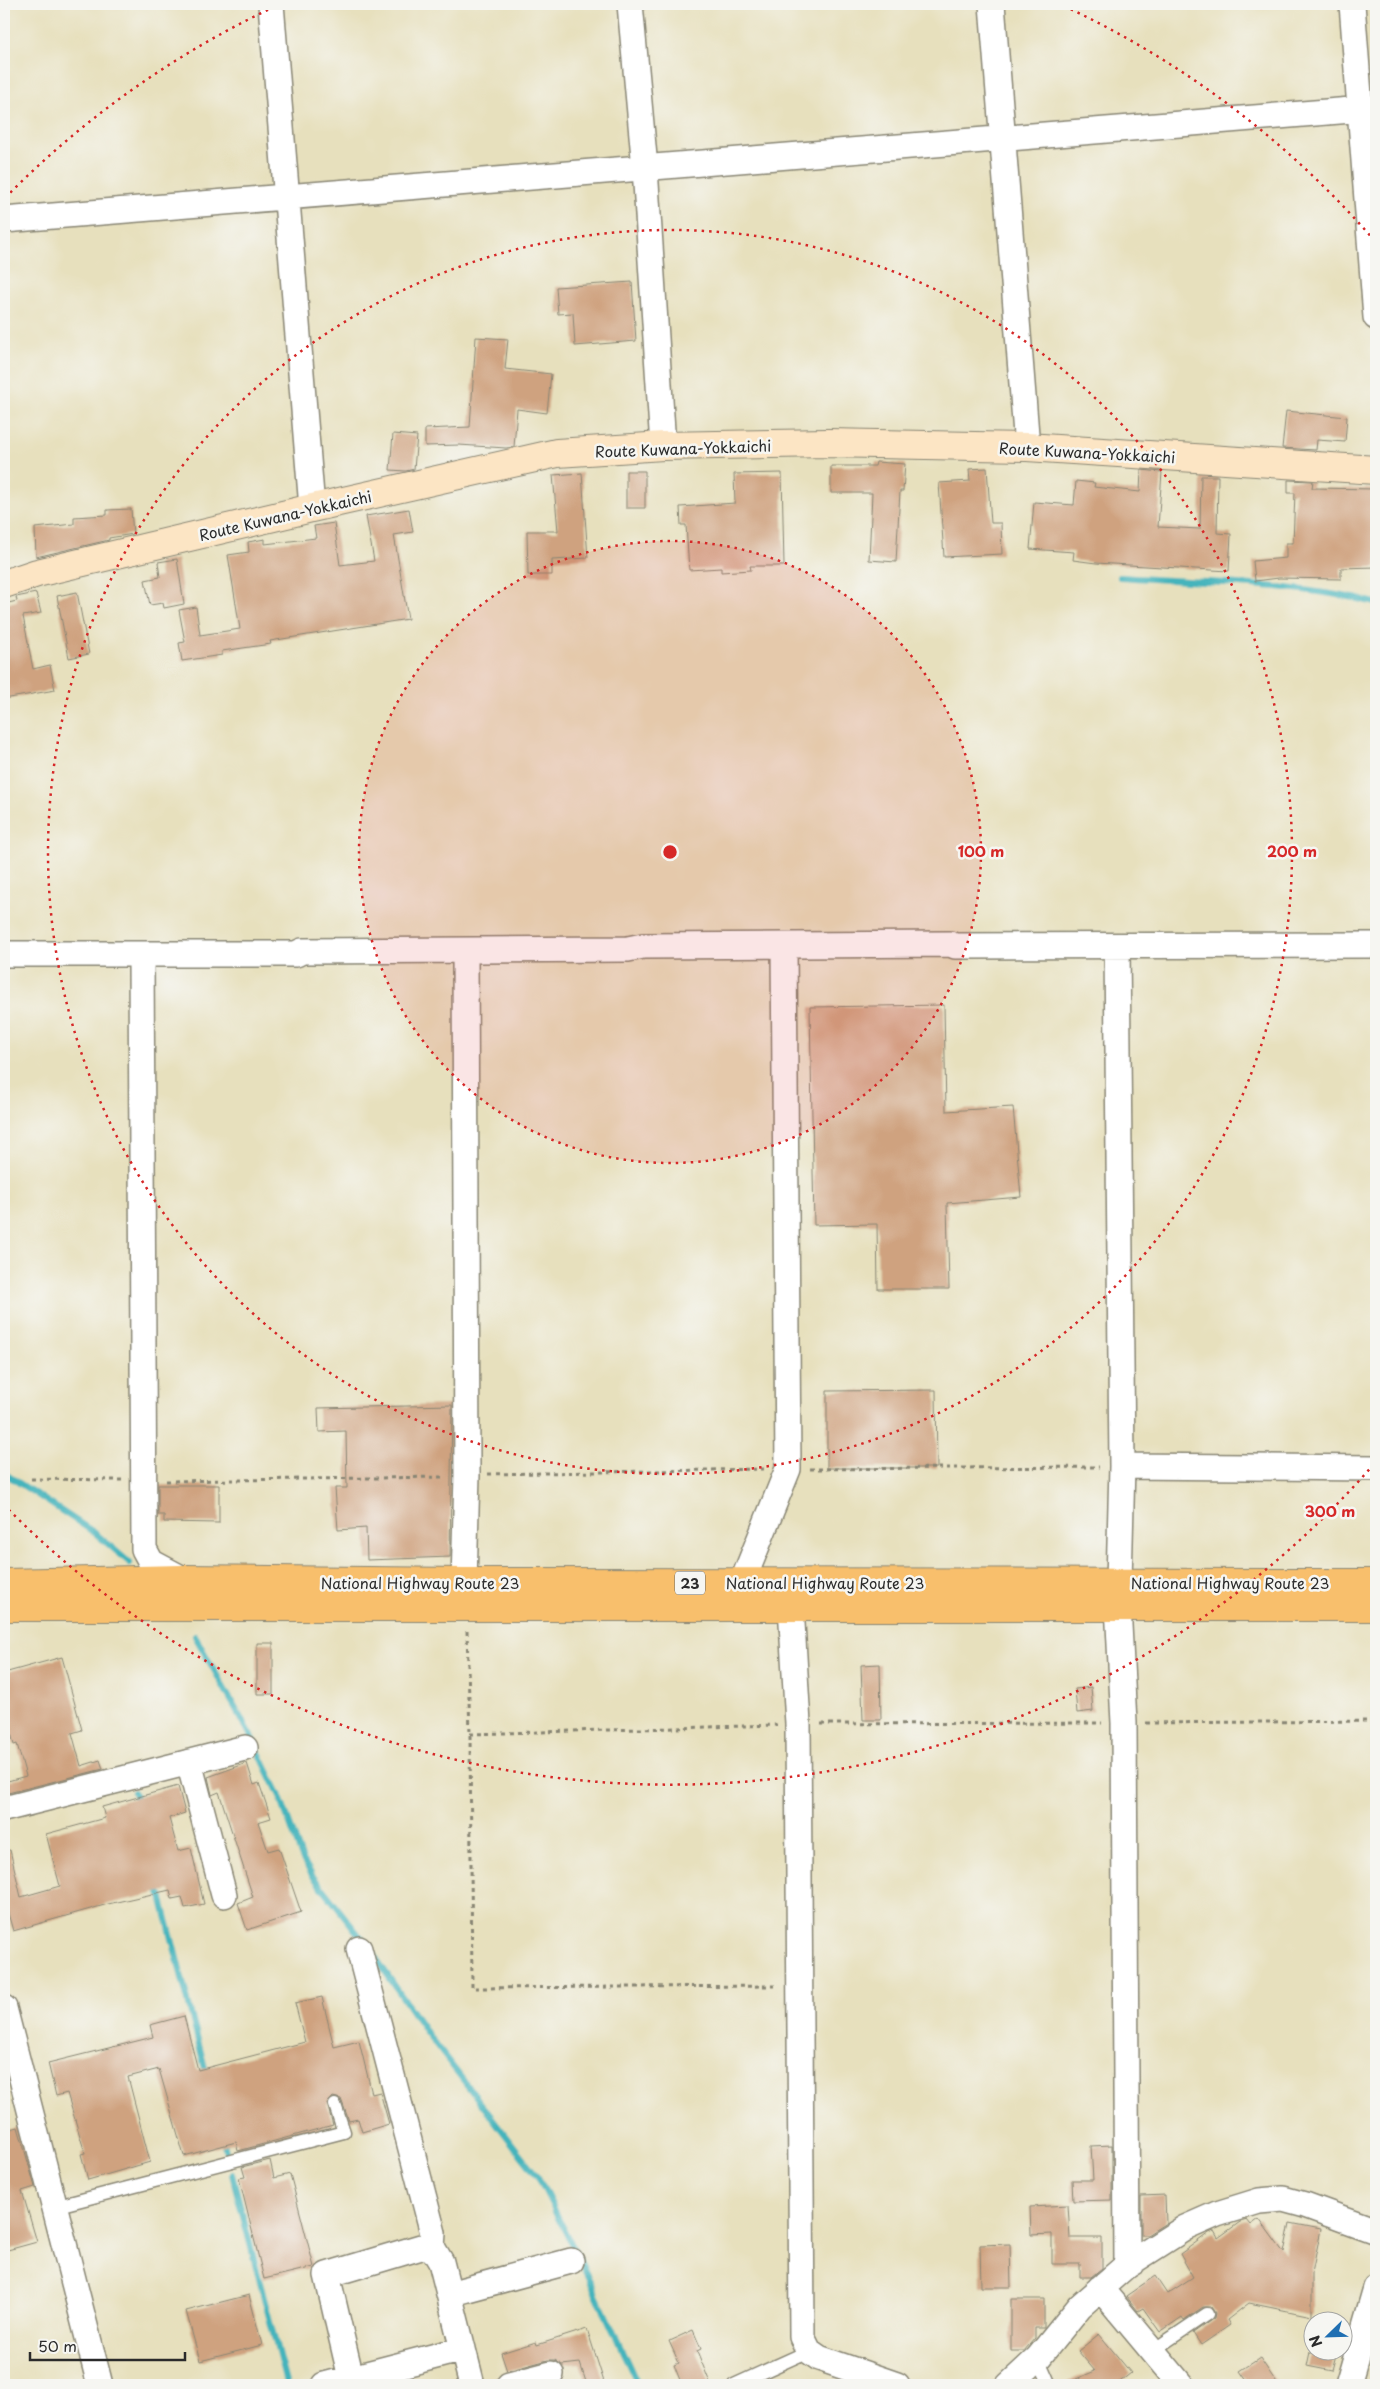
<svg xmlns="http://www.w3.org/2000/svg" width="1380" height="2389" font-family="'Playpen Sans',sans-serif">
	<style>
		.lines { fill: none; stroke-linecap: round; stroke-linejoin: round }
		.stream { stroke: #45b4bc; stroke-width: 6 }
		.building { fill: #cfa27f }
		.service-casing { stroke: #898674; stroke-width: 15 }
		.minor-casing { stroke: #898674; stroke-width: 28 }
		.secondary-casing { stroke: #898674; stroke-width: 30 }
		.trunk-casing { stroke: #898674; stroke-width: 30 }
		.path { stroke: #898674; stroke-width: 3; stroke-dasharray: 4 4; stroke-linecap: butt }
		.service { stroke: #fff; stroke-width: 12 }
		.minor { stroke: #fff; stroke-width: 25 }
		.secondary { stroke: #fce5c4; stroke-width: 28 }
		.trunk { stroke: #f8bf6c; stroke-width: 28 }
		.ring { fill: none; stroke: #d62828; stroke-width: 2.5; stroke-dasharray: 2.5 5 }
		.labels { text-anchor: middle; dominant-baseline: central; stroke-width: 5; stroke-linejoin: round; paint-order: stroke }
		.shield { fill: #f6f6f2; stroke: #686867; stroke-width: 1 }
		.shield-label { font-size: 14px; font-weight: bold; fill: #2b2b2b }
		.street-label { font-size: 15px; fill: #2b2b2b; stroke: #f6f6f2 }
		.centre { fill: #d62828; stroke: #f6f6f2; stroke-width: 2.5 }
		.ring-label { font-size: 15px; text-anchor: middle; font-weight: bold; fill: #d62828; stroke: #f6f6f2; stroke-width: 5; stroke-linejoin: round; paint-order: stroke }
	</style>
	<rect width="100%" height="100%" fill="#f6f6f2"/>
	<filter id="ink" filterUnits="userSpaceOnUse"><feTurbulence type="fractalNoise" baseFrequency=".02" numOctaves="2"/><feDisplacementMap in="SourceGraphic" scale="10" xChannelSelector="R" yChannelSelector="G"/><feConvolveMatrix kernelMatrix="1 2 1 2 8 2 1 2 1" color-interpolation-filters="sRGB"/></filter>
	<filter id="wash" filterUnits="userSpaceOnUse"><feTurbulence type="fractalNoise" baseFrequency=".0096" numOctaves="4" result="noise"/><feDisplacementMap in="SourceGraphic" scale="20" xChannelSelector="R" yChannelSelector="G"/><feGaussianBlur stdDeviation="1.12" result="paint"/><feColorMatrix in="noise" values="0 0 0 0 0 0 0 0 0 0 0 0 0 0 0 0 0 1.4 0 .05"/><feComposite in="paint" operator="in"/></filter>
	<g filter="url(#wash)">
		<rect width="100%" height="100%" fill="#e7e0bd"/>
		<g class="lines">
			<path class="stream" d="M 1120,577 C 1205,583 1293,583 1376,603
				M 4,1473 L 95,1533 L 130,1563
				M 195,1636 L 252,1738 L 279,1794 L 302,1858 L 312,1875 L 370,1949 L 426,2032 L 538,2177 L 591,2283 L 638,2385
				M 134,1792 L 138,1804
				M 158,1884 L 207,2076
				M 223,2139 L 226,2152
				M 232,2174 L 286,2383"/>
		</g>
		<g id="blocks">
			<path class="building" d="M 632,282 L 636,341 L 575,346 L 573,313 L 558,314 L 556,287 Z
				M 476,337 L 508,339 L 505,369 L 551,374 L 547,413 L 517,409 L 514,447 L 506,448 L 459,445 L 425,446 L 425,429 L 470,427 Z
				M 1286,411 L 1347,417 L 1345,442 L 1317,440 L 1316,450 L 1282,448 Z
				M 393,434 L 417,436 L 414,469 L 406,471 L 390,470 Z
				M 876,462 L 905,464 L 903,491 L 900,491 L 896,562 L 869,560 L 872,493 L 831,493 L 831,466 L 875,466 Z
				M 987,468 L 991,523 L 1001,523 L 1002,554 L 944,557 L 939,483 L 970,481 L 969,469 Z
				M 1141,470 L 1162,472 L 1158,527 L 1200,529 L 1201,476 L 1218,476 L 1217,533 L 1231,534 L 1229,571 L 1096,563 L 1073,560 L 1074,552 L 1030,549 L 1034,502 L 1074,505 L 1076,481 L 1095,483 L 1094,487 L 1140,492 Z
				M 626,471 L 645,471 L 645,508 L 626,508 Z
				M 582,473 L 588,558 L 552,560 L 552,575 L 528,575 L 527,531 L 558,531 L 553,475 Z
				M 782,473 L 784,566 L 750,566 L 751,570 L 721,572 L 721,568 L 689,570 L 686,525 L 681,525 L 680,507 L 735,503 L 734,474 Z
				M 1288,480 L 1313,481 L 1312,488 L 1376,489 L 1376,567 L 1341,568 L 1341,579 L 1279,578 L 1255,581 L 1253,561 L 1286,558 L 1286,543 L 1293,543 L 1295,493 L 1288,493 Z
				M 131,509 L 133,534 L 109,538 L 109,540 L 36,557 L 35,528 L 74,524 L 74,517 L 107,515 L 107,510 Z
				M 409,509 L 413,532 L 394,535 L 408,619 L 270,641 L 271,644 L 222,651 L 222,655 L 182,661 L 179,643 L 185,642 L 179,610 L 196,607 L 200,635 L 240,629 L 228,555 L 249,552 L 248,542 L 265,539 L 265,544 L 316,538 L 314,526 L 334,523 L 340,565 L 374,561 L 366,516 Z
				M 177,559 L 184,604 L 164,608 L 163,603 L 150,605 L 145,580 L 160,577 L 158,562 Z
				M 77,592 L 89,654 L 69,658 L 57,596 Z
				M 36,593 L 41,613 L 23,616 L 33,669 L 50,665 L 55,690 L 4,699 L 4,604 L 17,601 L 16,597 Z
				M 944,1005 L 946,1111 L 1013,1107 L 1021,1197 L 947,1203 L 949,1289 L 878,1289 L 877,1224 L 814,1225 L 810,1007 Z
				M 936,1390 L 937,1468 L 827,1468 L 827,1391 Z
				M 452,1405 L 450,1557 L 367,1560 L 366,1528 L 338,1530 L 335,1488 L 347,1488 L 346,1431 L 319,1432 L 318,1408 Z
				M 158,1485 L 219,1485 L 219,1523 L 164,1522 L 164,1515 L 158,1515 Z
				M 257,1643 L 273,1643 L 273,1694 L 257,1694 Z
				M 62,1657 L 82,1730 L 72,1733 L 81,1766 L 100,1760 L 103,1769 L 4,1794 L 4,1782 L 26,1776 L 17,1744 L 14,1745 L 4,1706 L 4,1673 Z
				M 880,1664 L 881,1720 L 863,1720 L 861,1665 Z
				M 1091,1687 L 1093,1711 L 1077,1713 L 1075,1689 Z
				M 247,1763 L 254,1785 L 259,1783 L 271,1818 L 258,1822 L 268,1851 L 279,1848 L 301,1912 L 247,1930 L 238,1903 L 253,1897 L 219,1792 L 212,1795 L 208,1777 Z
				M 178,1786 L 185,1813 L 169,1818 L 178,1851 L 191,1848 L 204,1904 L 185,1908 L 182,1897 L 172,1899 L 170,1890 L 108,1904 L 13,1931 L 4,1899 L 4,1851 L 10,1850 L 21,1897 L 60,1886 L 46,1834 L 105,1818 L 102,1807 Z
				M 322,1997 L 334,2047 L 359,2041 L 372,2094 L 380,2092 L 389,2124 L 362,2132 L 358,2119 L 349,2121 L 341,2099 L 333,2097 L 327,2104 L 333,2125 L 238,2151 L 236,2142 L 184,2156 L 159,2069 L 128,2077 L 150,2162 L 88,2180 L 81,2154 L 85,2153 L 67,2093 L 56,2096 L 48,2063 L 153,2037 L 150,2025 L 184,2016 L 198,2070 L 305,2042 L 295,2003 Z
				M 18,2127 L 35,2187 L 22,2191 L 37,2242 L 4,2251 L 4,2131 Z
				M 1112,2145 L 1112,2200 L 1073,2201 L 1072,2180 L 1093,2180 L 1091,2146 Z
				M 270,2160 L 274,2178 L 290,2174 L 314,2267 L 264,2279 L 239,2178 L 245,2177 L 242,2167 Z
				M 1165,2195 L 1166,2223 L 1147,2235 L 1141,2235 L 1141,2196 Z
				M 1068,2205 L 1070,2238 L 1102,2238 L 1102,2268 L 1091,2277 L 1080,2277 L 1080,2264 L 1052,2264 L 1052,2234 L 1031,2235 L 1030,2207 Z
				M 1259,2219 L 1284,2253 L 1290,2223 L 1321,2229 L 1312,2273 L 1312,2316 L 1249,2303 L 1227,2320 L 1230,2325 L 1201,2345 L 1193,2333 L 1214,2318 L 1215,2313 L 1211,2307 L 1203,2307 L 1184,2320 L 1182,2317 L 1160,2332 L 1143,2308 L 1138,2311 L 1126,2296 L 1155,2276 L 1167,2294 L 1193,2277 L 1180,2254 L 1209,2233 L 1214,2231 L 1218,2238 L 1240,2222 L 1247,2220 L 1251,2225 Z
				M 1010,2244 L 1011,2287 L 981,2287 L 980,2245 Z
				M 249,2295 L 262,2345 L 200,2361 L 186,2311 Z
				M 1011,2299 L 1044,2299 L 1044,2328 L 1035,2328 L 1035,2338 L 1024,2351 L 1011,2351 Z
				M 587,2329 L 605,2385 L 587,2385 L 580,2363 L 562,2365 L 555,2360 L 548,2360 L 507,2371 L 501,2353 L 536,2342 L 537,2345 Z
				M 693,2330 L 701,2349 L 697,2351 L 711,2385 L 682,2385 L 674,2365 L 679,2363 L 669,2341 Z
				M 1099,2334 L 1131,2373 L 1116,2385 L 1062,2385 L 1095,2371 L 1078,2351 Z
				M 1310,2352 L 1337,2352 L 1332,2371 L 1307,2366 Z
				M 1260,2358 L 1278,2385 L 1250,2385 L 1240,2371 Z"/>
		</g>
	</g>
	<g filter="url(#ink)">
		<use href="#blocks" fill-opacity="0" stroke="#898674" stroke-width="1"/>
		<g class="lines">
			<defs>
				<path id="service" d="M 54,2207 L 344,2132 L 335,2105
					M 1152,2351 L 1207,2314
					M 1038,2358 L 1050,2385
					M 734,2385 L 809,2351"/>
				<path id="minor" d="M 271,4 L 312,508
					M 630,4 L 645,168 L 663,446
					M 992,4 L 1027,447
					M 1352,4 L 1376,317
					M 4,220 L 1376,108
					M 1117,947 L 1122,1466 L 1119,1582
					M 4,954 L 296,954 L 302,951 L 628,949 L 643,946 L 950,944 L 955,946 L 1376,945
					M 141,955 L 144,1549 L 151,1562 L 183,1579
					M 1122,1466 L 1376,1468
					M 464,1582 L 467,1475 L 465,951
					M 742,1583 L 788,1469 L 784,946
					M 1118,1605 L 1124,1723 L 1127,2265
					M 791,1606 L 798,1724 L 802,2337 L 809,2351 L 819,2358 L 897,2385
					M 189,1762 L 224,1895
					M 4,1809 L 245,1748
					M 359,1949 L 433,2233 L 432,2247 L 441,2262 L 472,2385
					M 4,2008 L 100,2385
					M 1100,2288 L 1181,2385
					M 449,2294 L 571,2261
					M 351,2378 L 327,2275 L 421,2247 L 432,2247
					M 324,2385 L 463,2349
					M 509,2385 L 551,2374
					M 1009,2385 L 1038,2358 L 1080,2306 L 1127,2265 L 1185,2228 L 1217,2214 L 1259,2201 L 1283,2199 L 1305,2205 L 1376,2231
					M 1348,2385 L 1376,2288"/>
				<path id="secondary" d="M 4,584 L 37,573 L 312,508 L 557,453 L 663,446 L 828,443 L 1027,447 L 1376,470"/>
				<path id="trunk" d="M 4,1583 L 183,1579 L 464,1582 L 1376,1583
					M 4,1607 L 1376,1607"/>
			</defs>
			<use href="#service" class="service-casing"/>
			<use href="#minor" class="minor-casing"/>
			<use href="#secondary" class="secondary-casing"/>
			<use href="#trunk" class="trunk-casing"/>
			<path class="path" d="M 810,1469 L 1099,1467
				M 488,1474 L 764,1469
				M 31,1479 L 122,1480
				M 166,1481 L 444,1477
				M 467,1631 L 470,1734 L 472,1988 L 778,1986
				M 1146,1723 L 1376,1721
				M 821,1724 L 1102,1723
				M 470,1734 L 777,1725"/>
			<use href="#service" class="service"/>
			<use href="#minor" class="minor"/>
			<use href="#secondary" class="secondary"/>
			<use href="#trunk" class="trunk"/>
		</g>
	</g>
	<circle cx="670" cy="852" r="311" fill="#d62828" fill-opacity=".12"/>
	<g class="ring">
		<circle cx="670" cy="852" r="311"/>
		<circle cx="670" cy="852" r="622"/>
		<path d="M1374 1464A933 933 0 0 1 5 1506M5 198A933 933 0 0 1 276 6M1064 6A933 933 0 0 1 1374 240"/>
	</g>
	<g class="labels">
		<rect class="shield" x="675" y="1571.5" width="30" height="23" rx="4"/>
		<g class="shield-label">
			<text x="690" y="1583">23</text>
		</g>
		<g class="street-label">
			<text transform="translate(683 448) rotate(-2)">Route Kuwana-Yokkaichi</text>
			<text transform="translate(1087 452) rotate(3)">Route Kuwana-Yokkaichi</text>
			<text transform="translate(285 515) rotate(-13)">Route Kuwana-Yokkaichi</text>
			<text x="420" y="1582">National Highway Route 23</text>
			<text x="825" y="1582">National Highway Route 23</text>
			<text x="1230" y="1582">National Highway Route 23</text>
		</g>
	</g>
	<circle cx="670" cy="852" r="8" class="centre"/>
	<g class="ring-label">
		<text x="981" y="857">100 m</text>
		<text x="1292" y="857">200 m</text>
		<text x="1330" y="1517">300 m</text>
	</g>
	<rect width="1380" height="2389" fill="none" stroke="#f6f6f2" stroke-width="20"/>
	<g transform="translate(1328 2336) rotate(247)"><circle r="24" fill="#f6f6f2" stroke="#a5a5a2"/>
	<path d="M0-4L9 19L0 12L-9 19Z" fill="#1f6fb2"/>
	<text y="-8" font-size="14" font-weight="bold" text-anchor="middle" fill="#2b2b2b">N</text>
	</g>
	<path d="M30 2352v8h155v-8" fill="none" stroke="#2b2b2b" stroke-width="2.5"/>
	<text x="38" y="2352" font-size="15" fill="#2b2b2b" stroke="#f6f6f2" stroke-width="4" paint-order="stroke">50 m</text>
</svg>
